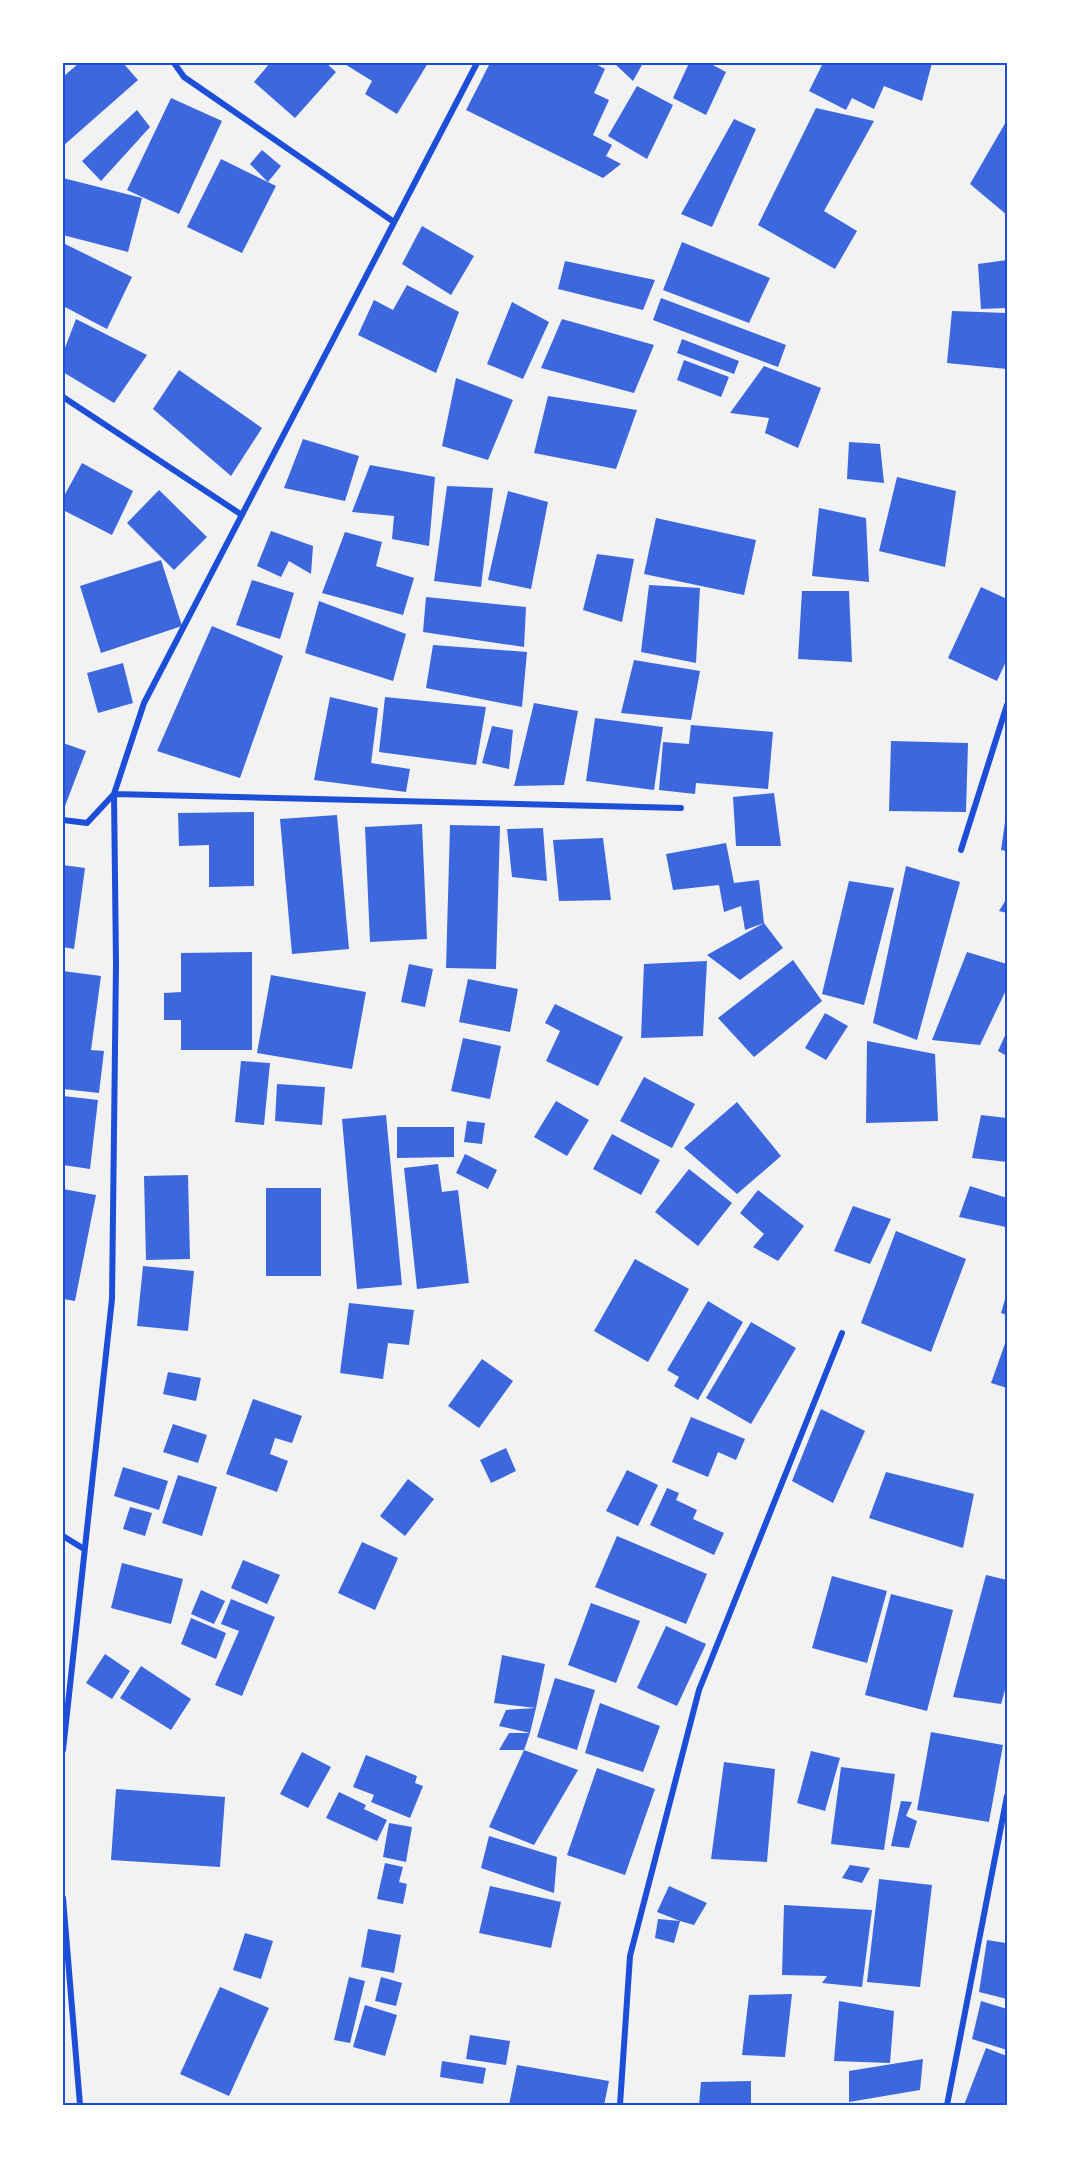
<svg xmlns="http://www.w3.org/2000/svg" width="1070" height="2168" font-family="'Work Sans',sans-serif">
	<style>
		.building { fill: #3d67dc }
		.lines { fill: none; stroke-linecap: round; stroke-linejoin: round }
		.minor { stroke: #1d4ed8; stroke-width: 6 }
		.neatline { fill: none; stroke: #1d4ed8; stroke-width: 2 }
	</style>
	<rect width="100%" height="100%" fill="#f2f2f2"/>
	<path class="building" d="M 79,63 L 123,63 L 138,80 L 63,146 L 63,77 Z
		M 270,63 L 326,63 L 336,72 L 295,118 L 254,82 Z
		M 343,63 L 428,63 L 397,114 L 365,94 L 372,81 Z
		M 490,63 L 594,63 L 605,69 L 594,93 L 609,100 L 593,135 L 612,145 L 606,156 L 621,164 L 603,178 L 466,110 Z
		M 614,63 L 643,63 L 633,81 Z
		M 689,63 L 709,63 L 726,72 L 706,115 L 673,98 Z
		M 823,63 L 932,63 L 922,101 L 884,86 L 874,109 L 852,98 L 846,110 L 809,91 Z
		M 637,86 L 673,105 L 647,159 L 608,136 Z
		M 171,98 L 222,121 L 179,214 L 127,190 Z
		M 816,108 L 874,121 L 824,211 L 857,231 L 835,269 L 758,225 Z
		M 137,110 L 150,127 L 101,181 L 82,161 Z
		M 734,119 L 756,129 L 712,227 L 681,214 Z
		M 1007,120 L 1007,215 L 970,184 Z
		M 262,150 L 281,166 L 268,182 L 250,164 Z
		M 221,159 L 276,186 L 242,253 L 187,227 Z
		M 63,178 L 142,198 L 128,252 L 63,235 Z
		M 422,226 L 474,256 L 451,295 L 402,264 Z
		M 682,242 L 770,278 L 749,323 L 663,290 Z
		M 63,243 L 132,277 L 107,329 L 63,306 Z
		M 1007,260 L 1007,308 L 981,309 L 978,264 Z
		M 565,261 L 655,280 L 643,310 L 558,289 Z
		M 407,285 L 459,312 L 436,373 L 358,335 L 374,300 L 393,310 Z
		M 661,298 L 786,345 L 778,367 L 653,320 Z
		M 512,302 L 549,322 L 523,379 L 487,364 Z
		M 952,311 L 1007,313 L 1007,369 L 947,363 Z
		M 76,319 L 147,355 L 114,403 L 63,372 L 63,353 Z
		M 562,319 L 654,345 L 634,393 L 541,368 Z
		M 682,339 L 739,361 L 734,374 L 677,353 Z
		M 684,360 L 729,377 L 721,397 L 677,380 Z
		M 764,366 L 821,388 L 798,448 L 765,433 L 769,418 L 730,413 Z
		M 179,370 L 262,428 L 231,476 L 153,409 Z
		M 456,378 L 513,400 L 488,460 L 442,446 Z
		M 548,396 L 637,410 L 616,469 L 534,453 Z
		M 303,439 L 359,456 L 345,501 L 284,488 Z
		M 849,442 L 880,444 L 884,483 L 847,479 Z
		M 82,463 L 133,491 L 112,535 L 63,510 L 63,498 Z
		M 370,465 L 435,477 L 429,546 L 392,539 L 394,516 L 352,512 Z
		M 897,477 L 956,491 L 945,567 L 879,551 Z
		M 447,486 L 493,488 L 481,587 L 434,581 Z
		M 159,490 L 207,537 L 174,570 L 127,523 Z
		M 508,491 L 548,502 L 531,589 L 488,580 Z
		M 819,508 L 866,518 L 869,582 L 812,576 Z
		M 656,518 L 756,540 L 744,595 L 644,574 Z
		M 271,531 L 313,546 L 311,574 L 289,561 L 281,577 L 257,566 Z
		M 345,532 L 382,542 L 376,566 L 414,578 L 403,615 L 322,593 Z
		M 597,554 L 634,559 L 622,622 L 583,610 Z
		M 161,560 L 182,626 L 101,653 L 80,586 Z
		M 252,580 L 294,593 L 280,639 L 236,625 Z
		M 649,585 L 700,588 L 696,663 L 641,652 Z
		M 981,587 L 1007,599 L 1007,659 L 997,681 L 948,658 Z
		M 802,591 L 849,591 L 852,662 L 798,659 Z
		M 426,597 L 526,607 L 524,647 L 423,632 Z
		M 319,601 L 406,634 L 393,681 L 305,653 Z
		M 212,626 L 283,656 L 240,778 L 157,751 Z
		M 433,645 L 527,652 L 522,707 L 426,688 Z
		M 634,660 L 700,671 L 691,720 L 621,713 Z
		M 123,663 L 133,703 L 98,713 L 87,673 Z
		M 330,697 L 378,708 L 371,763 L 410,769 L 406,792 L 314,780 Z
		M 385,697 L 486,707 L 476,765 L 379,752 Z
		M 534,703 L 578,711 L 564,785 L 514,786 Z
		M 595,718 L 663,727 L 654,790 L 586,781 Z
		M 691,725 L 773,732 L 768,789 L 696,783 L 695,794 L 659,790 L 663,742 L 689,744 Z
		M 492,726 L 513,730 L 509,769 L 482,763 Z
		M 891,741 L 968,743 L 966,812 L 889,811 Z
		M 63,743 L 86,751 L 65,806 L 63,805 Z
		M 774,793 L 781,846 L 736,846 L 733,797 Z
		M 254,812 L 254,886 L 209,887 L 209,845 L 179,846 L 178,813 Z
		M 337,815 L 349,949 L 292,954 L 280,819 Z
		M 1006,815 L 1007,815 L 1007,851 L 1001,850 Z
		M 422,824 L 427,939 L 370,942 L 365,827 Z
		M 450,825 L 500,826 L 496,969 L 446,968 Z
		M 543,828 L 547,881 L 512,877 L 507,829 Z
		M 603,838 L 611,900 L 559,901 L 553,840 Z
		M 726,843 L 734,883 L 759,880 L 764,923 L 783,948 L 740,980 L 707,955 L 764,923 L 745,930 L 741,906 L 724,912 L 719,885 L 673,890 L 666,854 Z
		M 63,865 L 85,868 L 74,949 L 63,947 Z
		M 906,866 L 960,882 L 917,1040 L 873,1023 Z
		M 849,881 L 894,888 L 864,1005 L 822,994 Z
		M 1007,898 L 1007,913 L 999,911 Z
		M 252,952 L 252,1050 L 181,1050 L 181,1020 L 164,1020 L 164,993 L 181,992 L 181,953 Z
		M 967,952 L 1007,964 L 1007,988 L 980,1045 L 932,1040 Z
		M 793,960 L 822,1001 L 754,1057 L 718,1018 Z
		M 707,961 L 703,1036 L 641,1038 L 644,964 Z
		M 409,964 L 433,969 L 425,1007 L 401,1002 Z
		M 63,971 L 101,976 L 91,1050 L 104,1051 L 99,1093 L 63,1089 Z
		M 271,975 L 366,992 L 352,1069 L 257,1053 Z
		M 468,979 L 518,989 L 510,1032 L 459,1022 Z
		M 555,1004 L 623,1037 L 598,1086 L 546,1061 L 560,1031 L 545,1023 Z
		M 825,1013 L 848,1026 L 826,1060 L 805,1048 Z
		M 1007,1031 L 1007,1056 L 998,1051 Z
		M 463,1038 L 501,1046 L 490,1099 L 451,1091 Z
		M 867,1041 L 935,1054 L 938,1121 L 866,1123 Z
		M 241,1061 L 270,1063 L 264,1125 L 235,1122 Z
		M 644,1077 L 695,1104 L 672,1148 L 620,1121 Z
		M 277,1084 L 325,1087 L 322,1125 L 275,1121 Z
		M 63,1096 L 98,1100 L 90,1169 L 63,1165 Z
		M 556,1101 L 589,1120 L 567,1156 L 534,1137 Z
		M 737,1102 L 781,1156 L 737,1194 L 684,1148 Z
		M 386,1115 L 402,1285 L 357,1289 L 342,1119 Z
		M 981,1115 L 1007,1118 L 1007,1162 L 972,1158 Z
		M 467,1121 L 485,1123 L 482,1144 L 464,1142 Z
		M 397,1127 L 454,1127 L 454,1157 L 397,1158 Z
		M 612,1134 L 660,1160 L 641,1195 L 593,1169 Z
		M 465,1154 L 497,1170 L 488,1189 L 456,1173 Z
		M 438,1164 L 442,1192 L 458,1190 L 469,1283 L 417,1289 L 404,1168 Z
		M 689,1169 L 732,1203 L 698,1246 L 655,1212 Z
		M 188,1175 L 190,1259 L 146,1260 L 144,1176 Z
		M 970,1186 L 1007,1198 L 1006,1227 L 959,1217 Z
		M 266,1188 L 321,1188 L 321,1276 L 266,1276 Z
		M 63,1189 L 96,1195 L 75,1301 L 63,1299 Z
		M 758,1190 L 804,1226 L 778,1261 L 753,1247 L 764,1234 L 740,1213 Z
		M 853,1206 L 891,1219 L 870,1264 L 834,1251 Z
		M 896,1231 L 966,1259 L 931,1352 L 861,1323 Z
		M 635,1259 L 689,1289 L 648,1362 L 594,1331 Z
		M 143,1266 L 194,1271 L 188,1331 L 137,1326 Z
		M 1006,1296 L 1007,1296 L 1007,1315 L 1001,1313 Z
		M 708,1301 L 743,1322 L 698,1400 L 674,1386 L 679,1377 L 667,1370 Z
		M 349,1303 L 414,1310 L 409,1345 L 388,1343 L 383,1379 L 340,1373 Z
		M 751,1322 L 796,1348 L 751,1424 L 706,1398 Z
		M 1007,1338 L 1007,1388 L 991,1383 Z
		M 482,1359 L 513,1381 L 479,1428 L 448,1406 Z
		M 168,1372 L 201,1378 L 196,1401 L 163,1394 Z
		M 253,1399 L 302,1416 L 292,1443 L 275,1438 L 270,1454 L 288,1461 L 277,1492 L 226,1474 Z
		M 821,1409 L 865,1431 L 833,1503 L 792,1481 Z
		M 691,1417 L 745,1439 L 736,1460 L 718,1452 L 708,1477 L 672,1462 Z
		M 173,1424 L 207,1435 L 198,1463 L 163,1452 Z
		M 506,1448 L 516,1471 L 491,1483 L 480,1460 Z
		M 123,1467 L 168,1481 L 159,1510 L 114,1496 Z
		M 627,1470 L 658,1485 L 638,1526 L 606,1511 Z
		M 886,1472 L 974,1494 L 963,1548 L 869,1518 Z
		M 178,1475 L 217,1487 L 202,1536 L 162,1523 Z
		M 408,1479 L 434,1499 L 405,1536 L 380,1516 Z
		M 667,1488 L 679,1493 L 676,1500 L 697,1510 L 693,1519 L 724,1533 L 714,1555 L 650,1525 Z
		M 130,1507 L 152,1513 L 145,1536 L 123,1529 Z
		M 617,1536 L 707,1574 L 686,1624 L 595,1587 Z
		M 362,1542 L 398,1558 L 375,1610 L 338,1593 Z
		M 243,1560 L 280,1575 L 267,1604 L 231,1588 Z
		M 122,1563 L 183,1579 L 171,1624 L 111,1608 Z
		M 986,1575 L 1007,1580 L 1007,1683 L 1001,1704 L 953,1697 Z
		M 832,1576 L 887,1591 L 867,1663 L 812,1648 Z
		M 201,1590 L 225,1601 L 214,1624 L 191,1614 Z
		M 891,1594 L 953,1610 L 927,1711 L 865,1695 Z
		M 231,1599 L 275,1617 L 242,1696 L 215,1685 L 239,1631 L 221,1624 Z
		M 591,1603 L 640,1621 L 616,1683 L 568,1665 Z
		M 191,1618 L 226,1633 L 216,1659 L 181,1644 Z
		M 666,1626 L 706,1644 L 677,1706 L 637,1688 Z
		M 105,1654 L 130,1671 L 112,1699 L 86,1683 Z
		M 502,1655 L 545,1664 L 536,1708 L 494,1703 Z
		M 141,1666 L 191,1699 L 171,1730 L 120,1698 Z
		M 555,1678 L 595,1690 L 577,1750 L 537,1737 Z
		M 600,1703 L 660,1726 L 643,1772 L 585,1753 Z
		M 536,1708 L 530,1733 L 499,1726 L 506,1710 Z
		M 931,1732 L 1003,1745 L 989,1822 L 917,1810 Z
		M 509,1733 L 530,1733 L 524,1750 L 499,1750 Z
		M 524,1750 L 578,1770 L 534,1845 L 489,1827 Z
		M 811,1751 L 840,1758 L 825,1811 L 797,1803 Z
		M 302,1752 L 331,1767 L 308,1808 L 280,1794 Z
		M 366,1755 L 417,1776 L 415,1783 L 423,1786 L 410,1818 L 371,1802 L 374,1795 L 353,1787 Z
		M 724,1762 L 775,1769 L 767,1862 L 711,1859 Z
		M 841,1767 L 895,1774 L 884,1850 L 831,1844 Z
		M 597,1768 L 655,1789 L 625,1875 L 567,1855 Z
		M 116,1789 L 225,1797 L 220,1867 L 111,1860 Z
		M 339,1792 L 366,1805 L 364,1809 L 387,1820 L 377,1841 L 326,1818 Z
		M 901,1801 L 912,1802 L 906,1816 L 917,1821 L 909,1848 L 891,1846 Z
		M 389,1823 L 412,1827 L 406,1862 L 383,1857 Z
		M 489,1836 L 557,1857 L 554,1893 L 481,1868 Z
		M 385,1863 L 403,1867 L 399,1882 L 407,1884 L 403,1904 L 377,1899 Z
		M 850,1865 L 870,1868 L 862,1883 L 842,1878 Z
		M 879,1879 L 932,1885 L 920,1987 L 867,1982 Z
		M 490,1886 L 561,1902 L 551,1948 L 479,1933 Z
		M 669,1886 L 707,1903 L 694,1925 L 680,1921 L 674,1943 L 655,1938 L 658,1919 L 680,1921 L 657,1912 Z
		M 784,1905 L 872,1910 L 862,1987 L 822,1983 L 827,1976 L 782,1975 Z
		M 368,1929 L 401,1935 L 394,1973 L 361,1967 Z
		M 245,1933 L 273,1941 L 261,1979 L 233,1970 Z
		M 987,1940 L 1006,1943 L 1007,1999 L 979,1992 Z
		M 349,1977 L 365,1981 L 350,2043 L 334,2040 Z
		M 381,1977 L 402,1983 L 396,2006 L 375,2001 Z
		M 220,1987 L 269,2008 L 229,2096 L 180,2074 Z
		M 792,1994 L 785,2057 L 742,2055 L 749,1995 Z
		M 839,2001 L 894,2011 L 890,2063 L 834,2061 Z
		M 981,2001 L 1007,2009 L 1007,2050 L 972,2039 Z
		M 365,2005 L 397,2015 L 385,2056 L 353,2047 Z
		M 470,2035 L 510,2041 L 506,2065 L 466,2059 Z
		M 986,2048 L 1007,2056 L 1007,2105 L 964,2105 Z
		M 923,2059 L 920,2090 L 849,2102 L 849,2071 Z
		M 442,2061 L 486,2068 L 483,2084 L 440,2077 Z
		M 517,2065 L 609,2081 L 604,2105 L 509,2105 Z
		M 751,2081 L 751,2105 L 699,2105 L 701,2082 Z"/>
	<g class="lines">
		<path class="minor" d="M 174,63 L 184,77 L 394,222
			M 63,397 L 242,515
			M 63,820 L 87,823 L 114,794 L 681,808
			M 961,850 L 1007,705
			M 63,1536 L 84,1549
			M 63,1750 L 112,1299 L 116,964 L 114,794 L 144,703 L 477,63
			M 63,1898 L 80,2105
			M 620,2105 L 630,1956 L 699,1690 L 842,1333
			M 947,2105 L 1007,1796"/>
	</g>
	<rect width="1070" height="2168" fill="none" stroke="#ffffff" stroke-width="129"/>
	<rect x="64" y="64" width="942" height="2040" class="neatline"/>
</svg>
